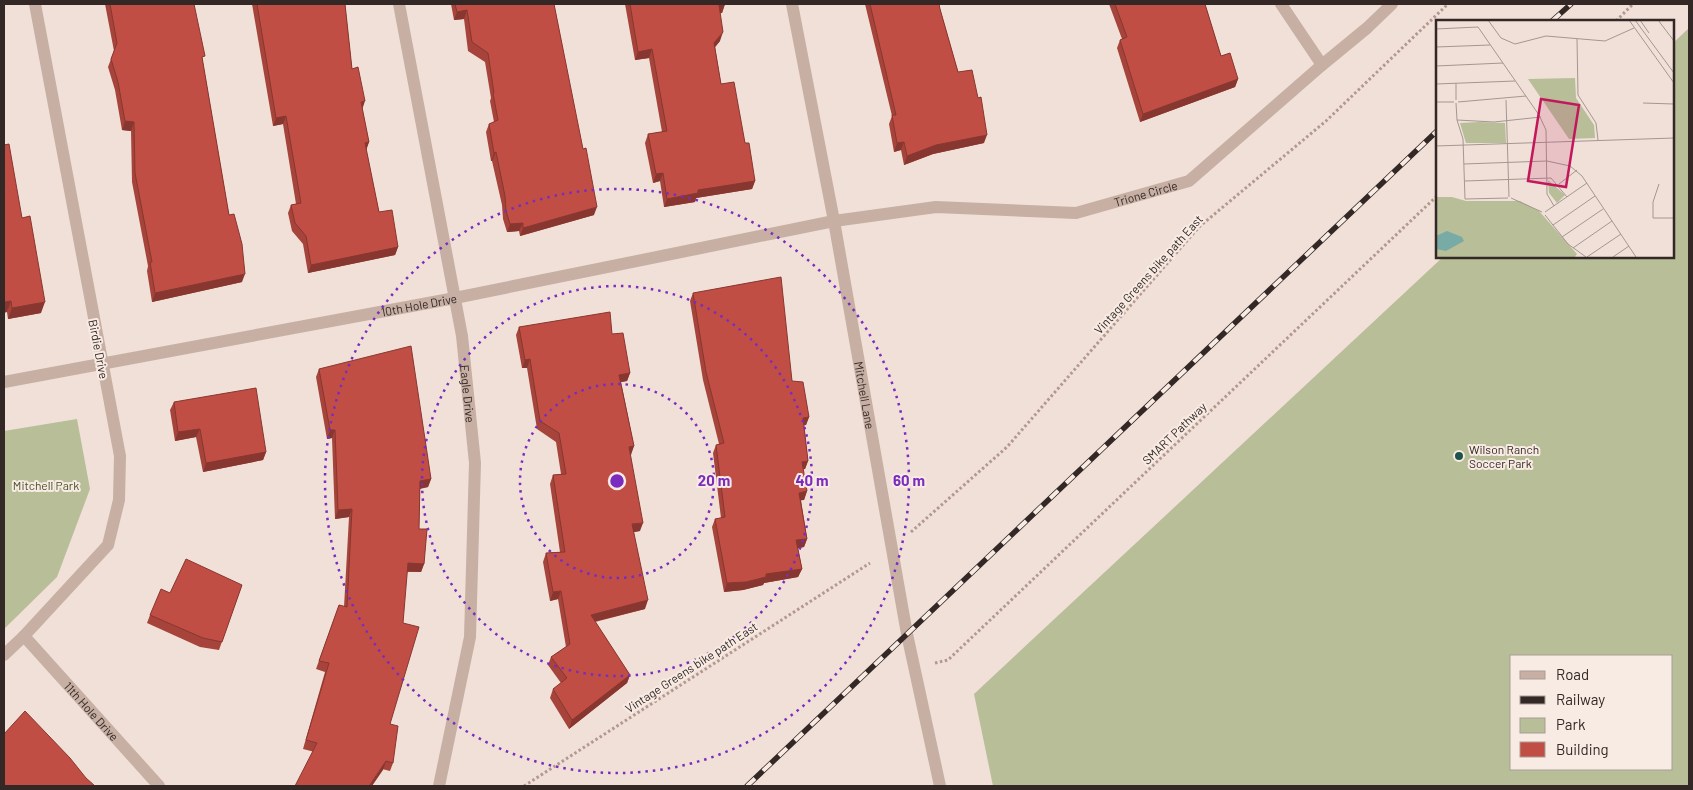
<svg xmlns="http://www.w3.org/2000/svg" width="1693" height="790" font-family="Barlow,sans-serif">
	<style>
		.green { fill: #b7be98; fill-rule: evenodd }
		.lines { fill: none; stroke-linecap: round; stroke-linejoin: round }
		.path { stroke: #b3988f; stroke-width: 3; stroke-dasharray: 2.5 2.5; stroke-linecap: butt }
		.minor { stroke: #c7afa4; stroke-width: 12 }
		.rail-casing { stroke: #332826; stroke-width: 5.5 }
		.rail { stroke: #f8ebe3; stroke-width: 4; stroke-dasharray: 11; stroke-linecap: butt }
		.wall { fill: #a6433a }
		.shaded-wall { fill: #873730 }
		.building { fill: #c14e44; stroke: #873730 }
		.ring { fill: none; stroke: #7b2cbf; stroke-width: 2.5; stroke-dasharray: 2.5 5 }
		.poi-dot { fill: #1d524d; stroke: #f8ebe3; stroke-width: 2 }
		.labels { text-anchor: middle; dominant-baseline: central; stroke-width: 4; stroke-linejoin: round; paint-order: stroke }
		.street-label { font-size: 12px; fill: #332826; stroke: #f8ebe3 }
		.poi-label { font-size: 12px; fill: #332826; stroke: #f8ebe3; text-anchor: start }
		.park-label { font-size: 12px; fill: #48502a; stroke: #f8ebe3 }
		.inset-road { fill: none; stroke: #a49691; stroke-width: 1 }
		.view { fill: #c2185b; fill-opacity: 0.15; stroke: #c2185b; stroke-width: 2.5 }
		.inset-edge { fill: none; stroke: #332826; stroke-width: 2.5 }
		.centre { fill: #7b2cbf; stroke: #f8ebe3; stroke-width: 2.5 }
		.ring-label { font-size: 15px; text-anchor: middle; font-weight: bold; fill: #7b2cbf; stroke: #f8ebe3; stroke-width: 4; stroke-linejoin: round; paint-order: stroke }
	</style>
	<rect width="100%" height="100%" fill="#f0e0d8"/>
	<path class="green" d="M 1689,28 L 1689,786 L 993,786 L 974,694 L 1444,256 L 1672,256 L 1672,44 ZM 1512,656 L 1672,656 L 1672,769 L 1512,769 Z
		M 77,419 L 90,489 L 57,577 L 4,629 L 4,431 Z"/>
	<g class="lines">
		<path class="path" d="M 1616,21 L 1633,4
			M 911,532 L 1007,447 L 1199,227 L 1326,121 L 1448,4
			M 935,663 L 948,660 L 1437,196
			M 524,786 L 870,563"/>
		<g class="minor">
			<path id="s1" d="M 399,4 L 462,336 L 475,463 L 470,637 L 439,786"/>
			<path id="s2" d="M 792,4 L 834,221 L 907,634 L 940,786"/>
			<path d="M 1281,4 L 1322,65"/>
			<path id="s3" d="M 4,382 L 455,298 L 834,221 L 936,207 L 1076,213 L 1189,181 L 1322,65 L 1367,28 L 1392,4"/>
			<path id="s4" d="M 24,636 L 159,786"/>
			<path d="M 4,655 L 24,636 L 108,545 L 119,500 L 120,456 L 35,4"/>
		</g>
		<defs>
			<path id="rail" d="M 1552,21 L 1571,4
				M 747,786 L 1437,131"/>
		</defs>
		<use href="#rail" class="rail-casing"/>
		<use href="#rail" class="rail"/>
	</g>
	<path class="wall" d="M 105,4 L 194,4 L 203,63 L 229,215 L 242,282 L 152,302 L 147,271 L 148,266 L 132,182 L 131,131 L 122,130 L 115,90 L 108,67 L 114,51 Z
		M 252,4 L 345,4 L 352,69 L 362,109 L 369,142 L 366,149 L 379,212 L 398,247 L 395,255 L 308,273 L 303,244 L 292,231 L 288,213 L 291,205 L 296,204 L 283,124 L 273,126 Z
		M 451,4 L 554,4 L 594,215 L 520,236 L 519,231 L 507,232 L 503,219 L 502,205 L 492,161 L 491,161 L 486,132 L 489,124 L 494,122 L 490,101 L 491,98 L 485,62 L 468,51 L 464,19 L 454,20 Z
		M 625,4 L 725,4 L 722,13 L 720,13 L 720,41 L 715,47 L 721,84 L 745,143 L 755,181 L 752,189 L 696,198 L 695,202 L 664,207 L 660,181 L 653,183 L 645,143 L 648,134 L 662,132 L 649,58 L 635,60 Z
		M 865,4 L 939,4 L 940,9 L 958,72 L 984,143 L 933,154 L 904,165 L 901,150 L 894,152 L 889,124 L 892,116 Z
		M 1109,4 L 1205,4 L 1221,56 L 1238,79 L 1235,87 L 1140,122 L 1117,48 L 1120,40 L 1122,39 Z
		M 22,218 L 41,313 L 8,319 L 7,312 Z
		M 693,293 L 792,381 L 809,417 L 806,425 L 804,425 L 808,461 L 805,469 L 803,469 L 807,491 L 804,500 L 801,500 L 807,539 L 804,547 L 798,548 L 802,569 L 798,577 L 764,583 L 763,585 L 743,590 L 724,592 L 712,527 L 715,519 L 721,518 L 713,453 L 716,445 L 719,444 L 703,380 L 690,301 Z
		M 519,327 L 612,334 L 630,373 L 627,381 L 621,382 L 634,446 L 630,455 L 640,531 L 633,532 L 645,609 L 595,622 L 630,675 L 627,683 L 569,729 L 550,698 L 553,689 L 561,683 L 548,665 L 551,657 L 566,647 L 558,599 L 550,601 L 543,562 L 546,553 L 560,552 L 550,484 L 553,475 L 561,474 L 556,442 L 537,429 L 527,368 L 522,368 L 516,335 Z
		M 319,369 L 431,479 L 428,487 L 420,489 L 419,529 L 424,564 L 421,572 L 407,572 L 390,724 L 393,763 L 390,771 L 303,749 L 325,672 L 316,669 L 339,605 L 344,607 L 349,517 L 335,519 L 332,438 L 327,439 L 316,377 Z
		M 174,402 L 266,452 L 263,460 L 203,472 L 196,437 L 175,441 L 170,410 Z
		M 242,585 L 219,650 L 200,647 L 147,623 L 150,615 L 170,593 Z"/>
	<path class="shaded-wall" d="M 725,4 L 722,13 L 716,14 L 719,5 Z
		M 467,10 L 464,19 L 454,20 L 457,12 Z
		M 723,32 L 720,41 L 711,52 L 714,43 Z
		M 652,49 L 649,58 L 635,60 L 638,52 Z
		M 1238,79 L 1235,87 L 1140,122 L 1143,114 Z
		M 365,101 L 362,110 L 361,102 Z
		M 286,116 L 283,124 L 273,126 L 276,118 Z
		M 125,121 L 134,122 L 131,131 L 122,130 Z
		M 987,135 L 984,143 L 933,154 L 904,165 L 907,156 L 936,145 Z
		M 369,142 L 366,151 L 365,143 Z
		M 904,142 L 901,150 L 894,152 L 897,143 Z
		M 496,152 L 492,161 L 491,161 L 494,153 Z
		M 663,173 L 660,181 L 653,183 L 656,174 Z
		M 755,181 L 752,189 L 696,198 L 695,202 L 664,207 L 667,199 L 698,190 Z
		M 597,207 L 594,215 L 520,236 L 523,228 Z
		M 523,223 L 519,231 L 507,232 L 510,224 Z
		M 398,247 L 395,255 L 308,273 L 311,265 Z
		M 245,274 L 242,282 L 152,302 L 155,293 Z
		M 11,301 L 7,312 L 4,313 L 4,302 Z
		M 45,302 L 41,313 L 8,319 L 12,308 Z
		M 530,359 L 527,368 L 522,368 L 525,360 Z
		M 630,373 L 627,381 L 616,383 L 619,375 Z
		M 809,417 L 806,425 L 800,426 L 803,418 Z
		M 200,429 L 196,437 L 175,441 L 178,432 Z
		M 330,430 L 335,430 L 332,438 L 327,439 Z
		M 634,446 L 631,455 L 626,455 L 629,447 Z
		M 266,452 L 263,460 L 203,472 L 206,463 Z
		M 808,461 L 805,469 L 798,470 L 802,462 Z
		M 431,479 L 428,487 L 417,489 L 420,481 Z
		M 807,491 L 804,500 L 796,501 L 799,493 Z
		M 352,509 L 349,517 L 335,519 L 338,510 Z
		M 643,523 L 640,531 L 629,533 L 632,524 Z
		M 807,539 L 804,547 L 793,549 L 796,540 Z
		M 408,563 L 424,564 L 421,572 L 405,571 Z
		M 802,569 L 798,577 L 764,583 L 763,585 L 743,590 L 724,592 L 727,583 L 766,574 Z
		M 561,591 L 558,599 L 550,601 L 553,592 Z
		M 648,600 L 645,609 L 588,623 L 591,615 Z
		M 630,675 L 627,683 L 569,729 L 572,720 Z
		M 386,761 L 383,770 L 372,786 L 369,786 Z"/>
	<path class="building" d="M 110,4 L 194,4 L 205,56 L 202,57 L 229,215 L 234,214 L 242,244 L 245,274 L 155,293 L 150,262 L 152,262 L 135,173 L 134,122 L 125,121 L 118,82 L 111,59 L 117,43 Z
		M 257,4 L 345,4 L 352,69 L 358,67 L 365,101 L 361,102 L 369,142 L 365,143 L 379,212 L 392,210 L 398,247 L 311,265 L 306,236 L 295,223 L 291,205 L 301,203 L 286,116 L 276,118 Z
		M 455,4 L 554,4 L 583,149 L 586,148 L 597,207 L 523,228 L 523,223 L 510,224 L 506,211 L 505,196 L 496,152 L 494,153 L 489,124 L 498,120 L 493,93 L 494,93 L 488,53 L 472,42 L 467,10 L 457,12 Z
		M 630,4 L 725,4 L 719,5 L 723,32 L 714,43 L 721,84 L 734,82 L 745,143 L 749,143 L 755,181 L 698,190 L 698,193 L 667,199 L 663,173 L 656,174 L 648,134 L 667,131 L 652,49 L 638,52 Z
		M 870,4 L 939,4 L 940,9 L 958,72 L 972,70 L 978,98 L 981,97 L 987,135 L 936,145 L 907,156 L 904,142 L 897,143 L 892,115 L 896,115 Z
		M 1115,4 L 1205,4 L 1221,56 L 1230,53 L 1238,79 L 1143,114 L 1120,40 L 1127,37 Z
		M 9,144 L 22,218 L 30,216 L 45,302 L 12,308 L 11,301 L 4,302 L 4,145 Z
		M 781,277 L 792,381 L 803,382 L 809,417 L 803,418 L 808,461 L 802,462 L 807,491 L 799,493 L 807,539 L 796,540 L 802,569 L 766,574 L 766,577 L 746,582 L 727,583 L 715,519 L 725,517 L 716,445 L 724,443 L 706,372 L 693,293 Z
		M 610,312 L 612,334 L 623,333 L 630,373 L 619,375 L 634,446 L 629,447 L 643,523 L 632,524 L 648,600 L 591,615 L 630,675 L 572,720 L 553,689 L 567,678 L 551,657 L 570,644 L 561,591 L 553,592 L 546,553 L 565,552 L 553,475 L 566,474 L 559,433 L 540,421 L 530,359 L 525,360 L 519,327 Z
		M 411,346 L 431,479 L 420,481 L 419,529 L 427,529 L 424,564 L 408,563 L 403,623 L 419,627 L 390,724 L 398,726 L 393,763 L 386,761 L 369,786 L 295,786 L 317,743 L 306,740 L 329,663 L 319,661 L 339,605 L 347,607 L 352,509 L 338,510 L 335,430 L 330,430 L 319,369 Z
		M 256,388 L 266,452 L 206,463 L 200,429 L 178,432 L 174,402 Z
		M 186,559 L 242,585 L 222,642 L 203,638 L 150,615 L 161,589 L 170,593 Z
		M 25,711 L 70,758 L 86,778 L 95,786 L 4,786 L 4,734 Z"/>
	<g class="ring">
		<circle cx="617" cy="481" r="97"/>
		<circle cx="617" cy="481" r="195"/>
		<circle cx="617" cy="481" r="292"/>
	</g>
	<circle class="poi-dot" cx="1459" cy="456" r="5"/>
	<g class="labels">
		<g class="street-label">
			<text stroke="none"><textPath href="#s3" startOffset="1161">Trione Circle</textPath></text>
			<text transform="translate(1148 274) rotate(-48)">Vintage Greens bike path East</text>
			<text stroke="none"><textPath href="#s3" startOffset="422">10th Hole Drive</textPath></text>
			<text transform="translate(99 349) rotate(79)">Birdie Drive</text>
			<text stroke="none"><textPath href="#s1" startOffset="396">Eagle Drive</textPath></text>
			<text stroke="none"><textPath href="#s2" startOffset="398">Mitchell Lane</textPath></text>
			<text transform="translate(1174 433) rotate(-44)">SMART Pathway</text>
			<text transform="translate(691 667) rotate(-33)">Vintage Greens bike path East</text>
			<text stroke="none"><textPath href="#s4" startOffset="101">11th Hole Drive</textPath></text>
		</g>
		<g class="poi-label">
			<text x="1469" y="449">Wilson Ranch<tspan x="1469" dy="14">Soccer Park</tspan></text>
		</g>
		<g class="park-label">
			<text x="46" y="485">Mitchell Park</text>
		</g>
	</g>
	<g transform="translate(1436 20)">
		<rect width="238" height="238" fill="#f0e0d8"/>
		<path d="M 139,58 L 140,78 L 158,105 L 159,118 L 133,119 L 92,59 ZM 43,102 L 69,103 L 70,123 L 30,123 L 24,103 ZM 112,160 L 129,175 L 121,183 L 113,173 ZM 0,177 L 16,177 L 30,181 L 84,181 L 103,191 L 141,234 L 139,237 L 0,237 Z" fill="#b7be98"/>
		<path d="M 11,211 L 26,217 L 28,221 L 10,231 L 0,229 L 0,216 Z" fill="#78aba5"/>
		<path class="inset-road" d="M 52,0 L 65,18 L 79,24 L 110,16 L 169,21 L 198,8M 193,0 L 238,63M 199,0 L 238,53M 204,0 L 213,13M 222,0 L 238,21M 0,9 L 42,7 L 103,95 L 110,110 L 111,174 L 118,186M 141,19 L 142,75 L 160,103 L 162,120M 0,27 L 54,25M 0,46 L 67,43M 20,63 L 20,80M 0,64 L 79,61M 70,80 L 73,177M 0,82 L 18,82M 22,82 L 90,76M 20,83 L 21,100 L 27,119 L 29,179 L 72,178M 207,83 L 238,84M 21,100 L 58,102 L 105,97M 0,126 L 238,118M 28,144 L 111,141 L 134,146 L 146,156 L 200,237M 29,161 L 115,158 L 131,177M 123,164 L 141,150M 223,164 L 217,182 L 217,198 L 238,198M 75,178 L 106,192M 109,192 L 151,163M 109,195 L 132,224 L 150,237M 117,205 L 159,176M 126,217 L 167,189M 137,228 L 176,201M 151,237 L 185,214M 177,237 L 193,226"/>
		<path class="view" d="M 105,79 L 143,85 L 130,167 L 92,161 Z"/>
		<rect width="238" height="238" class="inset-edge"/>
	</g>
	<circle cx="617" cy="481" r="8" class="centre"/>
	<g class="ring-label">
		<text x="714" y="486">20 m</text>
		<text x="812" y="486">40 m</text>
		<text x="909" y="486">60 m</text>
	</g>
	<rect width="1693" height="790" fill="none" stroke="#332826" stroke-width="10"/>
	<rect x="1510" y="655" width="162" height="115" fill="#f8ebe3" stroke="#a99d97"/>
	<rect x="1520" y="671" width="25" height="8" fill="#c7afa4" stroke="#a99d97"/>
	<text x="1556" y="680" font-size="15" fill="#332826">Road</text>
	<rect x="1520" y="696" width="25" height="8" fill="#332826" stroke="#a99d97"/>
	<text x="1556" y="705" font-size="15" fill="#332826">Railway</text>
	<rect x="1520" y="718" width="25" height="15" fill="#b7be98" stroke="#a99d97"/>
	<text x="1556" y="730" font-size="15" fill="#332826">Park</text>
	<rect x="1520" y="742" width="25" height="15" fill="#c14e44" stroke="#a99d97"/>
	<text x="1556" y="755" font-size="15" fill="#332826">Building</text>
</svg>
